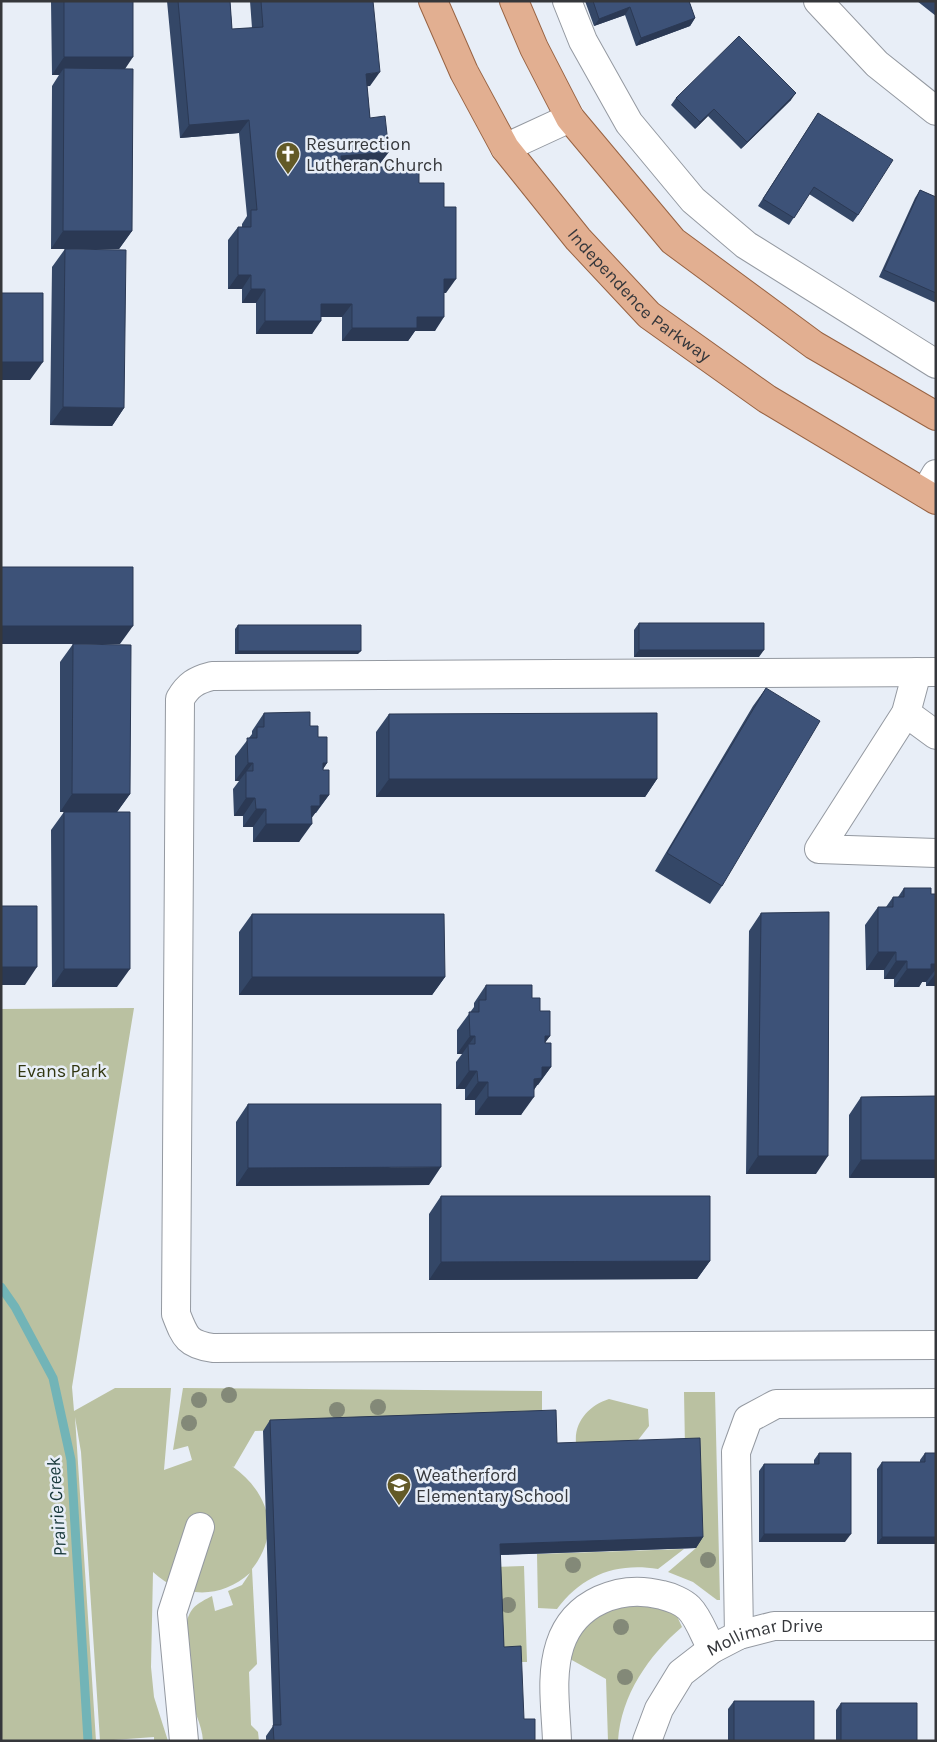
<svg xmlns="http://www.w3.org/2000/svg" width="937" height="1742" font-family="Karla,sans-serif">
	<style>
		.green { fill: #bac1a1 }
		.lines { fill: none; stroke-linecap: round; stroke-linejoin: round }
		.stream { stroke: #72b4b7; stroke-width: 9 }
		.minor-casing { stroke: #9499a1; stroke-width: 30 }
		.major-casing { stroke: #986343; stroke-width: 30 }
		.minor { stroke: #fff; stroke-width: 28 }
		.major { stroke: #e2af91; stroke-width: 28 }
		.tree { fill: #838978 }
		.wall { fill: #344767 }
		.shaded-wall { fill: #2b3954 }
		.building { fill: #3d5278; stroke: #2b3954 }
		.labels { text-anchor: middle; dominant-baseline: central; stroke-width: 5; stroke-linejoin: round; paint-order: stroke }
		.poi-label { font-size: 18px; fill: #35373b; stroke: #e8eef7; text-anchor: start }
		.street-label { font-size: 18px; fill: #35373b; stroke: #e8eef7 }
		.park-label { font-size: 18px; fill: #313610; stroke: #e8eef7 }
		.water-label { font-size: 19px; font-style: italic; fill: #163739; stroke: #e8eef7 }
	</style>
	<rect width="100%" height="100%" fill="#e8eef7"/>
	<path class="green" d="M 134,1008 L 72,1387 L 74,1411 L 115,1388 L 171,1388 L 164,1470 L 192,1460 L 188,1446 L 173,1450 L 183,1388 L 542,1391 L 542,1421 L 255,1431 L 234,1467 L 232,1466 C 268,1492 282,1531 252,1569 L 257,1664 L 249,1672 L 251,1725 L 258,1732 L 259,1741 L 203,1741 C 202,1723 192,1709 189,1691 L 187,1621 C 191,1606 199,1603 212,1596 L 215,1611 L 233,1605 L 228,1591 L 242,1585 L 250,1573 C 221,1599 182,1599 153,1572 L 151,1667 L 154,1697 L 168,1741 L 154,1741 L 154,1737 L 100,1741 L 81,1452 L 75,1417 L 96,1741 L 1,1741 L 1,1009 Z
		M 684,1392 L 715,1392 L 720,1600 L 717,1600 L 693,1582 L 668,1572 L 696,1548 L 685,1447 Z
		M 609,1399 L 648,1409 L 649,1426 L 635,1444 L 576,1443 C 574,1421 590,1405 609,1399 Z
		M 684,1549 L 658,1569 C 617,1562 582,1575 557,1609 L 538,1608 L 537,1554 Z
		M 524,1566 L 527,1662 L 514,1662 L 496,1657 L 493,1567 Z
		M 644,1602 L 676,1614 L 682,1627 C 649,1655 621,1695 618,1741 L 608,1741 L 606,1679 L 570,1659 C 574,1638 592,1615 613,1607 C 622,1604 635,1604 644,1602 Z"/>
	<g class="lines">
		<path class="stream" d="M 1,1287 L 15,1307 L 53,1378 L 71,1460 L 88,1741"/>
		<defs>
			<g id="minor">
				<path d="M 567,1 L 583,41 L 629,123 L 693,200 L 746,245 L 936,364"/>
				<path d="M 818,1 L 877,64 L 936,111"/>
				<path d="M 505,148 L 570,118"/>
				<path d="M 925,493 L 936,474"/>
				<path d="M 917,672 L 906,713 L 819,849 L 936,853"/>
				<path d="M 936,672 L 212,676 C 196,680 188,685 180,699 L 176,1314 C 185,1337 187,1344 213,1348 L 936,1345"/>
				<path d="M 906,713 L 936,735"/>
				<path d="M 739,1635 L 736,1452 L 748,1419 L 776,1404 L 936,1403"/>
				<path d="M 184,1741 L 172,1613 L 200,1527"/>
				<path d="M 557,1741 C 556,1710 550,1676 560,1645 C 574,1602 620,1584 662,1595 C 671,1597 683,1602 689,1608 C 699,1618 705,1637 712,1649"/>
				<path id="s1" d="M 647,1741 L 659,1709 L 681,1673 L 712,1649 L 739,1635 L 774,1626 L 936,1626"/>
			</g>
			<g id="major">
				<path id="s2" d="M 433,1 L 464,72 L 505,148 L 578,239 L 649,315 L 767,399 L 936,500"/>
				<path d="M 514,1 L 534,48 L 570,118 L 673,241 L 814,345 L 936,416"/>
			</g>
		</defs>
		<use href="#minor" class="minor-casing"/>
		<use href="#major" class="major-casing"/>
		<use href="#minor" class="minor"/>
		<use href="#major" class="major"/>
	</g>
	<g class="tree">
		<circle cx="229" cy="1395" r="8"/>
		<circle cx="199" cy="1400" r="8"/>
		<circle cx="378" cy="1407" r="8"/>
		<circle cx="337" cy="1410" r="8"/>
		<circle cx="189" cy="1423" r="8"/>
		<circle cx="708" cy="1560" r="8"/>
		<circle cx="573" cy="1565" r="8"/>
		<circle cx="508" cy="1605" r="8"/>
		<circle cx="621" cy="1627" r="8"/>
		<circle cx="625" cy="1677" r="8"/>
	</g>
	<path class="wall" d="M 51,1 L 133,1 L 125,69 L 132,231 L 119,249 L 51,249 L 52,86 L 59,75 L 52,75 Z
		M 167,1 L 230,1 L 232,29 L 252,28 L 250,1 L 373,1 L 370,86 L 367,86 L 370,118 L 379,165 L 357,167 L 419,183 L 444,207 L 446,293 L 444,293 L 435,331 L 415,331 L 408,341 L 342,341 L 342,317 L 321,317 L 312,334 L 256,334 L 256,303 L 242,303 L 242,289 L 228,289 L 228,240 L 238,227 L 242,227 L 242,224 L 247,216 L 239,133 L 180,138 Z
		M 585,1 L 689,1 L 695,18 L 690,26 L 636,46 L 625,15 L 594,26 Z
		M 917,1 L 936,1 L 936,16 Z
		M 676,98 L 791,100 L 741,149 L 708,116 L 695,129 L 671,105 Z
		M 818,113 L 858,215 L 853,222 L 809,194 L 789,225 L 758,206 Z
		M 920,190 L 936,197 L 936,303 L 879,277 L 915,198 Z
		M 65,249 L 124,408 L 112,426 L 50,425 L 52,267 Z
		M 639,623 L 759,657 L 634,657 L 634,630 Z
		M 238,625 L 358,654 L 235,654 L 235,629 Z
		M 73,644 L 130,794 L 117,812 L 117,987 L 52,987 L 51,830 L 64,812 L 60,812 L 60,662 Z
		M 766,688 L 722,886 L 710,904 L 655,871 L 753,706 Z
		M 264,713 L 310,726 L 318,737 L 327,763 L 323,769 L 329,795 L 316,813 L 315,813 L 312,817 L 299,842 L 253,842 L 253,827 L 243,827 L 243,816 L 234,816 L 233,789 L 239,781 L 235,781 L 235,756 L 252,734 L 252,731 Z
		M 389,714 L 657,779 L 645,797 L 376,797 L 376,732 Z
		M 904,888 L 931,894 L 936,894 L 936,986 L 926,986 L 926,982 L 922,982 L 919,987 L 894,987 L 894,979 L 884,979 L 884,970 L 866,970 L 865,925 L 878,907 L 886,907 L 893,897 L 898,897 Z
		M 761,913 L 816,1174 L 746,1174 L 749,931 Z
		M 252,914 L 445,977 L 432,995 L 239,995 L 239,932 Z
		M 486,985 L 532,998 L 540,1011 L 550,1036 L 545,1042 L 551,1067 L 538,1085 L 537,1085 L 534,1090 L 521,1115 L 475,1115 L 475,1100 L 465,1100 L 465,1089 L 456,1089 L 456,1062 L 462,1054 L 457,1054 L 457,1030 L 474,1007 L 474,1003 Z
		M 936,1096 L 849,1178 L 849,1115 L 861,1097 Z
		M 248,1104 L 429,1185 L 236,1186 L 236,1122 Z
		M 441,1196 L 710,1261 L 697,1279 L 429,1280 L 429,1214 Z
		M 270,1420 L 557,1443 L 703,1537 L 696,1548 L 500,1555 L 504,1647 L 524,1719 L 535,1741 L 266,1741 L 266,1736 L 273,1726 L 263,1431 Z
		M 819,1453 L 845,1542 L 759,1542 L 759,1471 L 764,1464 L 814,1464 L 814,1460 Z
		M 925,1453 L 936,1544 L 877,1544 L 877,1469 L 882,1462 L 920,1462 L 920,1460 Z
		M 734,1701 L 814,1741 L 728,1741 L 728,1709 Z
		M 841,1703 L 917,1741 L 836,1741 L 836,1710 Z"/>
	<path class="shaded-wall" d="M 630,7 L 625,15 L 594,26 L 599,19 Z
		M 695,18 L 690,26 L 636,46 L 641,38 Z
		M 64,57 L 133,57 L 121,75 L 64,68 L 59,75 L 52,75 Z
		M 380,72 L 370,86 L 357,87 L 366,74 Z
		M 796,93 L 791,100 L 741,149 L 747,142 Z
		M 714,109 L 708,116 L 695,129 L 700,122 Z
		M 249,120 L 239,133 L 180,138 L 189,125 Z
		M 389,152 L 379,165 L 332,169 L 341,156 Z
		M 63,231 L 132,231 L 119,249 L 51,249 Z
		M 238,275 L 251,275 L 242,289 L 228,289 Z
		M 444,279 L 456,279 L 446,293 L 435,293 Z
		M 251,289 L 265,289 L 256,303 L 242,303 Z
		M 321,304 L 352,304 L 342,317 L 312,317 Z
		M 417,317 L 444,317 L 435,331 L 415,331 L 408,341 L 342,341 L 352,328 Z
		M 265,321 L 321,321 L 312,334 L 256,334 Z
		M 1,362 L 43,362 L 30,380 L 1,380 Z
		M 63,407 L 124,408 L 112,426 L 50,425 Z
		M 1,626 L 133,626 L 120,644 L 1,644 Z
		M 639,650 L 764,650 L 759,657 L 634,657 Z
		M 238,651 L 361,651 L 358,654 L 235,654 Z
		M 248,763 L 253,763 L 239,781 L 235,781 Z
		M 323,763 L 327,763 L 315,781 Z
		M 389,779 L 657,779 L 645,797 L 376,797 Z
		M 72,794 L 130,794 L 117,812 L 60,812 Z
		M 320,795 L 329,795 L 307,824 L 312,824 L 299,842 L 253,842 L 266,824 L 299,824 Z
		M 246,798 L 255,798 L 243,816 L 234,816 Z
		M 256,809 L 266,809 L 253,827 L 243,827 Z
		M 878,952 L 896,952 L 884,970 L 866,970 Z
		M 896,961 L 907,961 L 894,979 L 884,979 Z
		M 931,964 L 936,964 L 936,969 L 926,982 L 922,982 L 919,987 L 894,987 L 907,969 Z
		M 1,967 L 37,967 L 25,985 L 1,985 Z
		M 64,969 L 130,969 L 117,987 L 52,987 Z
		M 936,973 L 936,986 L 926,986 Z
		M 252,977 L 445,977 L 432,995 L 239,995 Z
		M 470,1036 L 475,1036 L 462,1054 L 457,1054 Z
		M 545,1036 L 550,1036 L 537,1054 Z
		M 542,1067 L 551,1067 L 529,1096 L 521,1097 Z
		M 469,1071 L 477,1071 L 465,1089 L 456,1089 Z
		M 478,1082 L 488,1082 L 475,1100 L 465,1100 Z
		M 488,1097 L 534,1097 L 521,1115 L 475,1115 Z
		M 758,1156 L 828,1156 L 816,1174 L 746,1174 Z
		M 861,1160 L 936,1160 L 936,1178 L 849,1178 Z
		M 441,1167 L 429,1185 L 236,1186 L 248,1168 Z
		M 710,1261 L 697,1279 L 429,1280 L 441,1262 Z
		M 764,1534 L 851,1534 L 845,1542 L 759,1542 Z
		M 703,1537 L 696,1548 L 492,1555 L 500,1544 Z
		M 882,1537 L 936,1537 L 936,1544 L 877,1544 Z"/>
	<path class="building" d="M 64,1 L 133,1 L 133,57 L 64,57 Z
		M 178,1 L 230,1 L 232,29 L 263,27 L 261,1 L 373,1 L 380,72 L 366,74 L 370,118 L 385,116 L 389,152 L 341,156 L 342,167 L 419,167 L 419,183 L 444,183 L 444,207 L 456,207 L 456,279 L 444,279 L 444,317 L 417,317 L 417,328 L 352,328 L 352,304 L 321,304 L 321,321 L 265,321 L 265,289 L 251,289 L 251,275 L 238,275 L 238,227 L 251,227 L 251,210 L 257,210 L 249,120 L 189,125 Z
		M 593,1 L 689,1 L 695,18 L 641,38 L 630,7 L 599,19 Z
		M 739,36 L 796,93 L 747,142 L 714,109 L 700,122 L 676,98 Z
		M 64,68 L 133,69 L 132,231 L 63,231 Z
		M 818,113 L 893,160 L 858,215 L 814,187 L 794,218 L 763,199 Z
		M 920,190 L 936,197 L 936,293 L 884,270 Z
		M 65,249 L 126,250 L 124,408 L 63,407 Z
		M 1,293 L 43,293 L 43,362 L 1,362 Z
		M 1,567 L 133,567 L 133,626 L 1,626 Z
		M 639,623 L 764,623 L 764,650 L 639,650 Z
		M 238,625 L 361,625 L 361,651 L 238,651 Z
		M 73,644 L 131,645 L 130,794 L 72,794 Z
		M 766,688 L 820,721 L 722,886 L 667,853 Z
		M 310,712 L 310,726 L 318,726 L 318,737 L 327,737 L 327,763 L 323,763 L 323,770 L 329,770 L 329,795 L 320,795 L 320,806 L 311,806 L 312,824 L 266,824 L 266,809 L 256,809 L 255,798 L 246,798 L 246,771 L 253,771 L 253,763 L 248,763 L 247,738 L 257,738 L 257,727 L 264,727 L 264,713 Z
		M 657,713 L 657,779 L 389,779 L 389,714 Z
		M 64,812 L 130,812 L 130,969 L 64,969 Z
		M 904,888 L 931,888 L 931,894 L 936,894 L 936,964 L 931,964 L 931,969 L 907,969 L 907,961 L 896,961 L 896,952 L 878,952 L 878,907 L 893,907 L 893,897 L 904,897 Z
		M 1,906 L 37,906 L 37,967 L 1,967 Z
		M 829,912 L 828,1156 L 758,1156 L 761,913 Z
		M 252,914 L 444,914 L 445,977 L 252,977 Z
		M 486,985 L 532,985 L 532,998 L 540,998 L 540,1011 L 550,1011 L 550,1036 L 545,1036 L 545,1043 L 551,1043 L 551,1067 L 542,1067 L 542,1078 L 534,1079 L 534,1097 L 488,1097 L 488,1082 L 478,1082 L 477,1071 L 469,1071 L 468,1044 L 475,1044 L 475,1036 L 470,1036 L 469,1012 L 479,1012 L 479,1000 L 486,1000 Z
		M 936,1096 L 936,1160 L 861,1160 L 861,1097 Z
		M 248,1104 L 441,1104 L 441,1167 L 248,1168 Z
		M 441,1196 L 710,1196 L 710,1261 L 441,1262 Z
		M 556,1410 L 557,1443 L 700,1438 L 703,1537 L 500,1544 L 504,1647 L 521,1646 L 524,1719 L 535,1719 L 535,1741 L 274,1741 L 273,1725 L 281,1725 L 270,1420 Z
		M 819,1453 L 851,1453 L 851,1534 L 764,1534 L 764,1464 L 819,1464 Z
		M 925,1453 L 936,1453 L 936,1537 L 882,1537 L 882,1462 L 925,1462 Z
		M 734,1701 L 814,1701 L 814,1741 L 734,1741 Z
		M 841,1703 L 917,1703 L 917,1741 L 841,1741 Z"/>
	<defs>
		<symbol id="church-pin" viewBox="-11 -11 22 30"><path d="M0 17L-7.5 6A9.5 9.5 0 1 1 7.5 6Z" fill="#635a27" stroke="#e8eef7"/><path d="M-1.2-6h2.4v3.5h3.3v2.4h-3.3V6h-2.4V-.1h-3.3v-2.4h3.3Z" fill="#fff"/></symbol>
		<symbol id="school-pin" viewBox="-11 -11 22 30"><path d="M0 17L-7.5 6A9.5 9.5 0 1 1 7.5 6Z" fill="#635a27" stroke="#e8eef7"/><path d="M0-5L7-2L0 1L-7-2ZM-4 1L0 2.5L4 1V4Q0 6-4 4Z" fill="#fff"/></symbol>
	</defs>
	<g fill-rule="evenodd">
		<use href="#church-pin" x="274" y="140" width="28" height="38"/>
		<use href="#school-pin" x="385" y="1471" width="28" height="38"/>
	</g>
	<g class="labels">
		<g class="poi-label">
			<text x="306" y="144">Resurrection<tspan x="306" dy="21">Lutheran Church</tspan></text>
			<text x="416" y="1475">Weatherford<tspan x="416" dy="21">Elementary School</tspan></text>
		</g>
		<g class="street-label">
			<text stroke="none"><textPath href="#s2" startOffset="364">Independence Parkway</textPath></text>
			<text stroke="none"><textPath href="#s1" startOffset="171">Mollimar Drive</textPath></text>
		</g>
		<g class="park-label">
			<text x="62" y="1071">Evans Park</text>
		</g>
		<g class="water-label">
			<text transform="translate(57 1507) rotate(-94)">Prairie Creek</text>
		</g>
	</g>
	<rect width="937" height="1742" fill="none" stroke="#35373b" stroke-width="5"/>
</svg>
